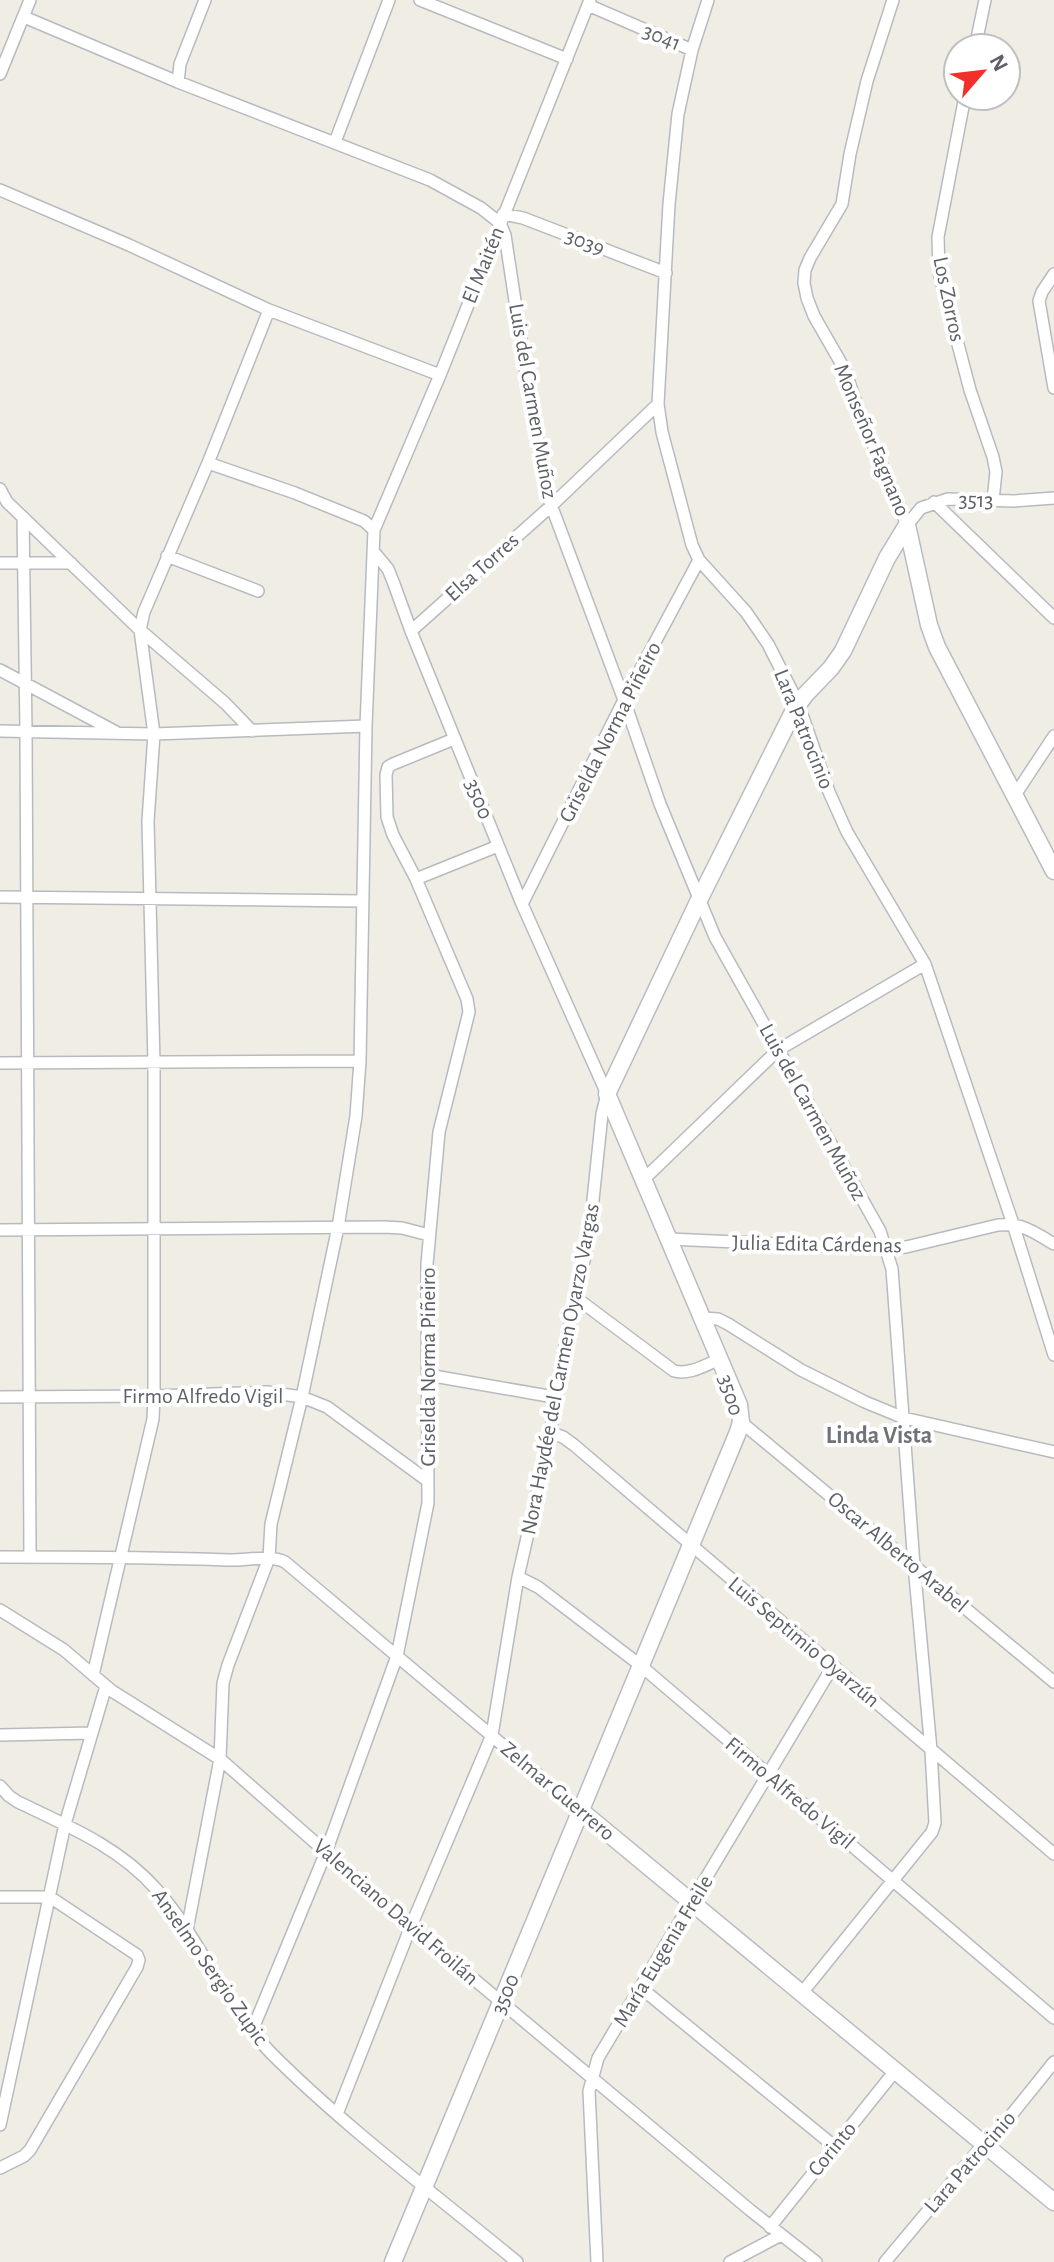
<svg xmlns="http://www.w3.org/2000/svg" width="1054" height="2262" font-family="'Alegreya Sans',sans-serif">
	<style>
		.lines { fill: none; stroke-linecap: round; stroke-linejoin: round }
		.street-casing { stroke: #b7bbbf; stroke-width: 14 }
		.secondary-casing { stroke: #b8bcc1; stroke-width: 19 }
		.street { stroke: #fff; stroke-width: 11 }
		.secondary { stroke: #fff; stroke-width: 16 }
		.labels { text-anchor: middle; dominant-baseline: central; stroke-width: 8; stroke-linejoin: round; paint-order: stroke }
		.street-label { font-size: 22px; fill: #5d6166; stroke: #fff }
		.neighbourhood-label { font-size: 24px; font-weight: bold; fill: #6e7378; stroke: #fff }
	</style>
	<rect width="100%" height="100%" fill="#f0ede5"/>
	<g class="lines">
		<defs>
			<path id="street" d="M 420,0 L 567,59
				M 708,0 L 692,50 L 678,114 L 669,204 L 658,404 L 662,432 L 692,545 L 699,560 L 746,612 L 768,644 L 798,703 L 829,792 L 847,832 L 925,964 L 1013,1224 L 1054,1355
				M 893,0 L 867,81 L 850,154 L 842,204 L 810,258 L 805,270 L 804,283 L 807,298 L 814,316 L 845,370 L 857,406 L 907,525
				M 588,5 L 692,50
				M 24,17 L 178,82 L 430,180 L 481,208 L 500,223 L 505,235 L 527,380 L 547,494 L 624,700 L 660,804 L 715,937 L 880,1231 L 892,1269 L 914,1565 L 931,1750 L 935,1823 L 932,1832 L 801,1994
				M 975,48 L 985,0
				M 0,74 L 30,0
				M 178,82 L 180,64 L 205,0
				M 965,96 L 938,237 L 939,272 L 970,390 L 993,457 L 996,472 L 993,500
				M 335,142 L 389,0
				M 0,190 L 129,245 L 269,310 L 440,375
				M 503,214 L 523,218 L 666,273
				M 1054,274 L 1042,292 L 1039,301 L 1054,388
				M 208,463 L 295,493 L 364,521 L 374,530
				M 0,489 L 7,502 L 140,630 L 225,703 L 252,731
				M 934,502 L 1054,618
				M 23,517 L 26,731 L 30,1557
				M 907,525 L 921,508 L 948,499 L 1014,501 L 1054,498
				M 167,556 L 258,591
				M 0,563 L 71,563
				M 411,631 L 551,506 L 658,404
				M 0,670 L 116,732
				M 0,731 L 154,734 L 366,726
				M 1015,795 L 1054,736
				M 416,879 L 498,846
				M 0,897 L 362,901
				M 522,904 L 624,700 L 699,560
				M 0,1063 L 360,1061
				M 642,1181 L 778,1050 L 925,964
				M 0,1230 L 384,1227 L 402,1228 L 429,1235
				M 669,1239 L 888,1249 L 906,1247 L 998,1225 C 1024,1223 1033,1232 1054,1244
				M 575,1297 L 674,1371 C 690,1375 705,1365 720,1359
				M 702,1318 L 718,1319 L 728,1324 L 801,1370 L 865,1402 L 904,1418 L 1054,1452
				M 428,1375 L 554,1397
				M 0,1397 L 154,1396 L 267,1392 L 302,1397 L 327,1407 L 428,1481
				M 741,1422 L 1054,1682
				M 551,1433 L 563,1437 L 574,1445 L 1054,1854
				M 0,1557 C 77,1557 154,1557 230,1560 C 248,1560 271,1555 285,1562 L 580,1810
				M 518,1577 L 538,1587 L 640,1665 L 1054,2018
				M 0,1610 L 64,1650 L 112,1691 L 220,1759 L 408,1924 L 750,2210 L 816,2262
				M 93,1675 L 153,1419 L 154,1396 L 154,1063 L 148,821 L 154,734 L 140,630 L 144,612 L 208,463 L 269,310
				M 0,1735 L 92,1733
				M 0,1786 L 9,1796 L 18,1802 C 68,1826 119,1847 156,1889 C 201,1939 224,2005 271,2053 C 347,2129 435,2194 517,2262
				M 0,1897 L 50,1897 L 137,1955 L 139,1960 L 137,1967 L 30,2150 L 24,2156 L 0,2168
				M 187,1930 L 220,1759 L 223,1683 L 228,1665 L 269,1558 L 271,1524 L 302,1397 L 338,1227 L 356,1116 L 360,1061 L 366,726 L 374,530 L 440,375 L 590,0
				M 641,1988 L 834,2146
				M 252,2031 L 326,1852 L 397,1656 L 428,1503 L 427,1264 L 439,1132 L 469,1012 L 467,999 L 416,879 L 393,835 L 387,817 L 386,775 L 388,767 L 393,764 L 454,739
				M 337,2114 L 411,1926 L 492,1735 L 518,1577 L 551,1433 L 554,1397 L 589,1238 L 602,1114 L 607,1094 L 522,904 L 411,631 L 394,584 L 388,569 L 374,552
				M 0,2125 L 65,1824 L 106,1686
				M 770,2227 L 895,2071
				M 597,2262 L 589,2091 L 598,2058 L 833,1666
				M 730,2262 L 781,2235
				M 885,2262 L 983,2145 L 996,2134 L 1054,2062"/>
			<path id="secondary" d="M 907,525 L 929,625 L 937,647 L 1054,871
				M 580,1810 L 1054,2202
				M 393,2262 L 738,1432 L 741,1422 L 739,1405 L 607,1094 L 699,900 L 793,712 L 805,695 L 831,668 L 843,651 L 887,558 L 907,525"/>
		</defs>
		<use href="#street" class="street-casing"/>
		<use href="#secondary" class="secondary-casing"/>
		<use href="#street" class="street"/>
		<use href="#secondary" class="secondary"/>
	</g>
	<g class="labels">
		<g class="street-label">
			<text transform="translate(662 37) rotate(22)">3041</text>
			<text transform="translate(585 242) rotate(21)">3039</text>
			<text transform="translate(483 265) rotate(-68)">El Maitén</text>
			<text transform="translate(949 299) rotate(78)">Los Zorros</text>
			<text transform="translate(533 401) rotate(80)">Luis del Carmen Muñoz</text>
			<text transform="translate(872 440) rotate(67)">Monseñor Fagnano</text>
			<text transform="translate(976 500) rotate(1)">3513</text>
			<text transform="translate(482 567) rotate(-42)">Elsa Torres</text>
			<text transform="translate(804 729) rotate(68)">Lara Patrocinio</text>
			<text transform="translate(610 732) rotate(-63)">Griselda Norma Piñeiro</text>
			<text transform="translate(479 799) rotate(68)">3500</text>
			<text transform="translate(813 1112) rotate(61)">Luis del Carmen Muñoz</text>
			<text transform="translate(817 1244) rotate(1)">Julia Edita Cárdenas</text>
			<text transform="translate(428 1367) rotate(-90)">Griselda Norma Piñeiro</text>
			<text transform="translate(560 1369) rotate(-79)">Nora Haydée del Carmen Oyarzo Vargas</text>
			<text transform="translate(731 1395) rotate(73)">3500</text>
			<text x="203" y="1396">Firmo Alfredo Vigil</text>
			<text transform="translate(898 1552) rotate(40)">Oscar Alberto Arabel</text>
			<text transform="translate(804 1642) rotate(40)">Luis Septimio Oyarzún</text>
			<text transform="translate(558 1791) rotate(40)">Zelmar Guerrero</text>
			<text transform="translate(790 1793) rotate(40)">Firmo Alfredo Vigil</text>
			<text transform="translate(396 1912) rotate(41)">Valenciano David Froilán</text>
			<text transform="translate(663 1951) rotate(-59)">María Eugenia Freile</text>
			<text transform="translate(210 1967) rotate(55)">Anselmo Sergio Zupic</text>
			<text transform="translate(505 1994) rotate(-68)">3500</text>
			<text transform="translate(832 2149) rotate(-51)">Corinto</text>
			<text transform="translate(970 2162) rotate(-49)">Lara Patrocinio</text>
		</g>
		<g class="neighbourhood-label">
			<text x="879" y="1436">Linda Vista</text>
		</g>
	</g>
	<g transform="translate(982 72) rotate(62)"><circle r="38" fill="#ffffff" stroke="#bec0c2" stroke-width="2"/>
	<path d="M0-6L14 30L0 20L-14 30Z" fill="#f1302a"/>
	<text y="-12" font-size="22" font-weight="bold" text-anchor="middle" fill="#5d6166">N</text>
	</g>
</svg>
